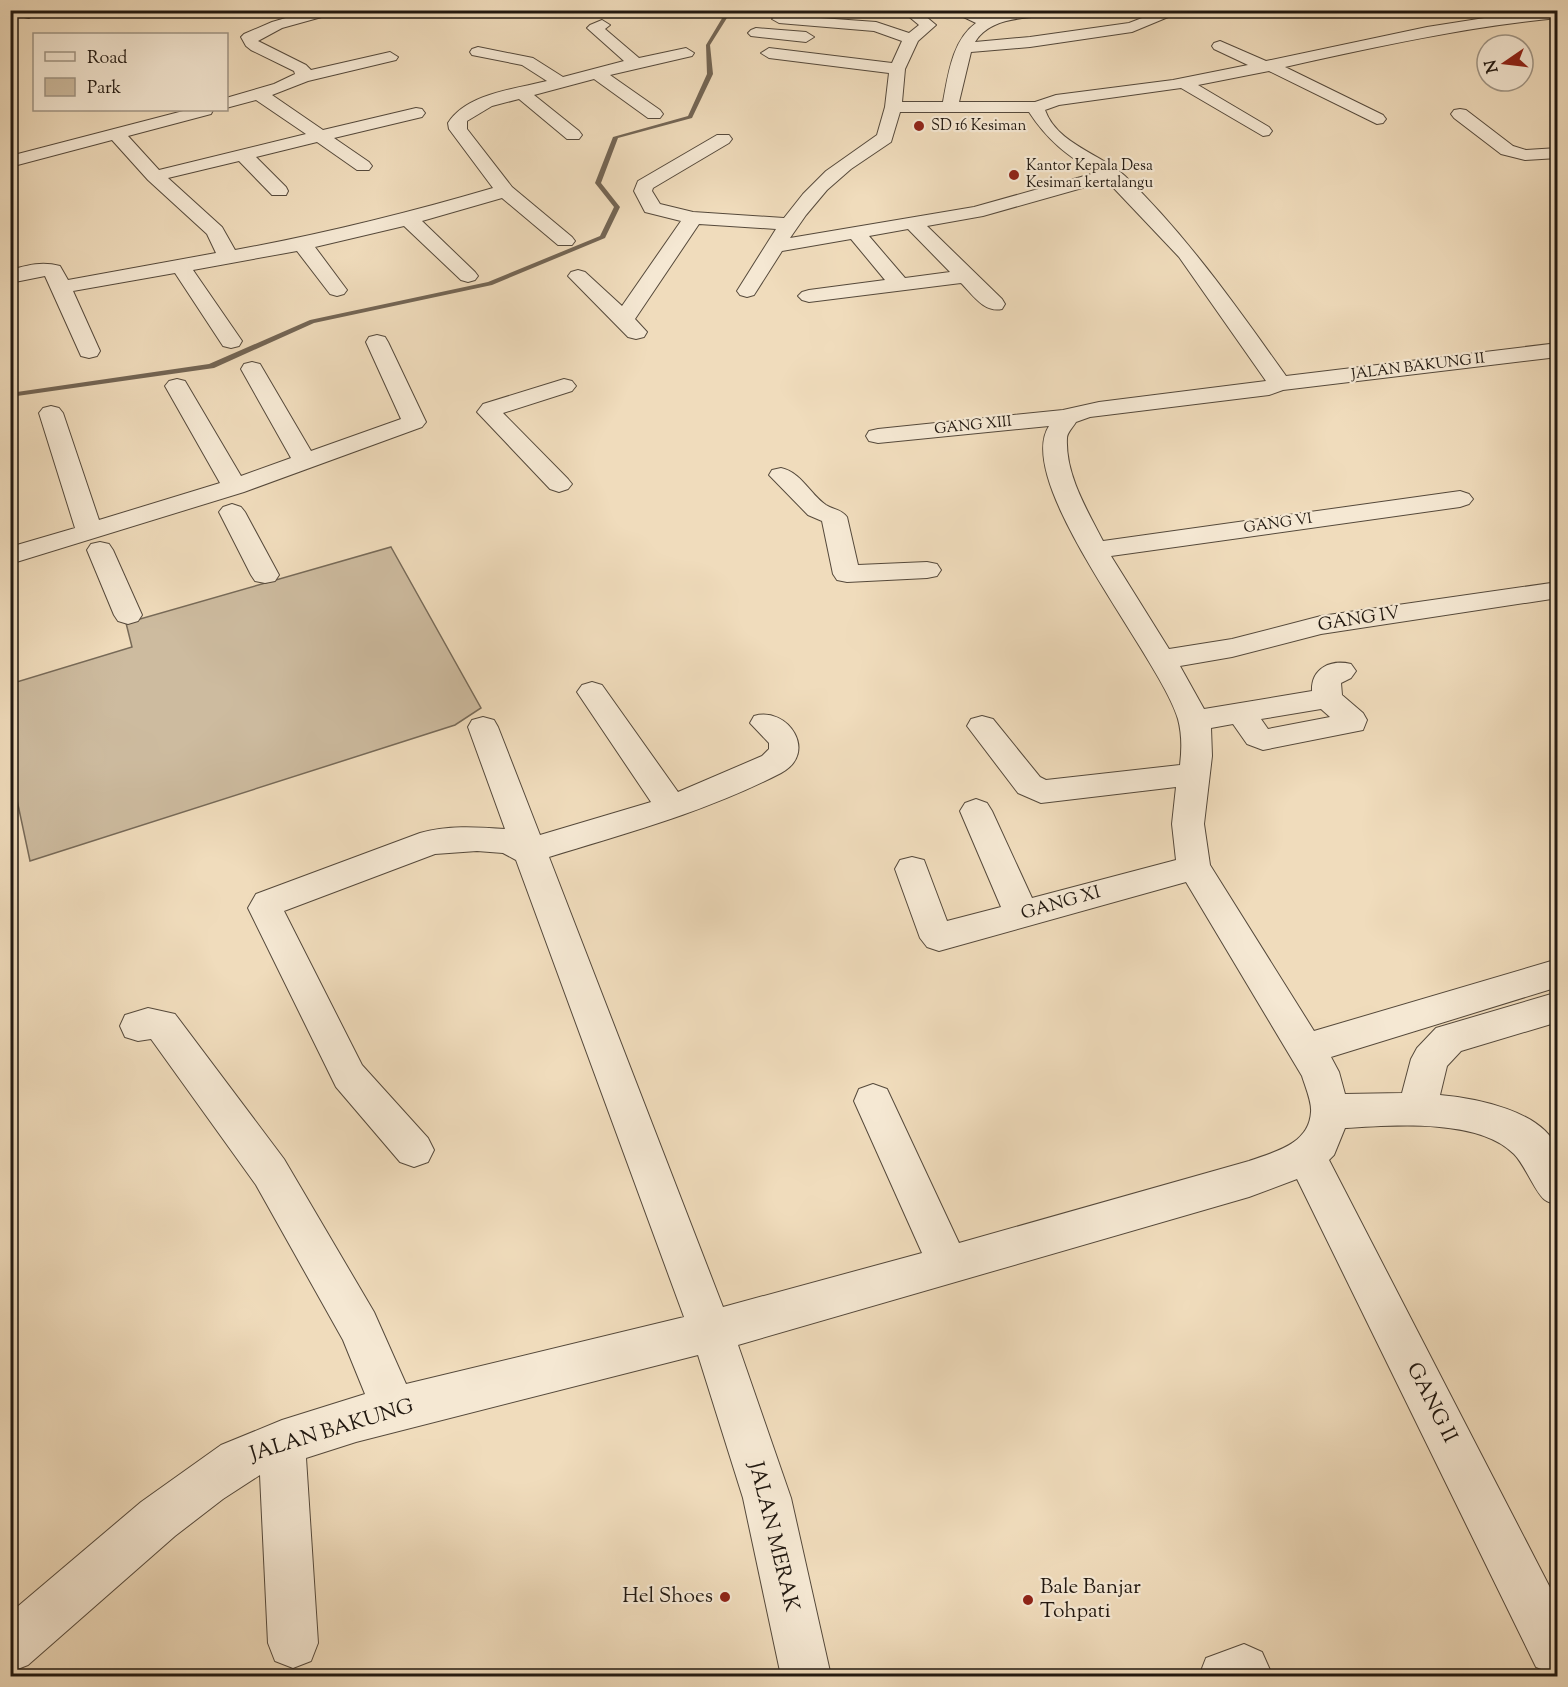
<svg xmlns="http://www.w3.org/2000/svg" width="1568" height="1687" font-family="'Sorts Mill Goudy',serif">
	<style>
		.green { fill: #cdbb9f; stroke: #776a58; stroke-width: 1.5 }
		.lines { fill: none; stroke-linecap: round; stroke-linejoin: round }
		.stream { fill: #736554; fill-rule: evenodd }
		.minor-casing { stroke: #55493b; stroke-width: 2 }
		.minor { fill: #f5e8d3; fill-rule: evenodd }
		.poi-dot { fill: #8f2418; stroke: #f5e8d3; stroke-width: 2 }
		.labels { text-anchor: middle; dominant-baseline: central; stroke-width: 4.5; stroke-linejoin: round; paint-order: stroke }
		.far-poi-label { font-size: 15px; fill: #211810; stroke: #f5e8d3; text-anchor: start }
		.far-street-label { font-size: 15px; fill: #211810; stroke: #f5e8d3 }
		.street-label { font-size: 18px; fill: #211810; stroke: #f5e8d3 }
		.near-street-label { font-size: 21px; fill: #211810; stroke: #f5e8d3 }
		.near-poi-label { font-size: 21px; fill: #211810; stroke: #f5e8d3; text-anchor: start }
	</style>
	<rect width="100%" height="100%" fill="#f0dcbc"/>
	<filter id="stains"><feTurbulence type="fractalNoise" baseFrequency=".00333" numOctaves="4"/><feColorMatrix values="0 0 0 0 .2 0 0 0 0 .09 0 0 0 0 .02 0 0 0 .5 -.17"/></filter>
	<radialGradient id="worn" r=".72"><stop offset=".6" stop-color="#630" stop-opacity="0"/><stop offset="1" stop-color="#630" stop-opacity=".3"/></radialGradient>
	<path class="green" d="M 391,547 L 481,708 L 455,725 L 30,861 L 11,772 L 10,684 L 132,647 L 126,623 Z"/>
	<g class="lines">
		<path class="stream" d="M 727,10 L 732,10 L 710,45 L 713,74 L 692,118 L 618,138 L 601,183 L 620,207 L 605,238 L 492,285 L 314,323 L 214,368 L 10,397 L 10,393 L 209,364 L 310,320 L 488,282 L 600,236 L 614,207 L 595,183 L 613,137 L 688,116 L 707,74 L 706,45 Z"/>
		<defs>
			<path id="minor" d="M 22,10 L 36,10 L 36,14 L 29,18 L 24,17 Z
				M 313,10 L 338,10 L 336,13 L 282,28 L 258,41 L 306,65 L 311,70 L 390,52 L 398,57 L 396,60 L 308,81 L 272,95 L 323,130 L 416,108 L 422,109 L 425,113 L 422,117 L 334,138 L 369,162 L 372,166 L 369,170 L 357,170 L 317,142 L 256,157 L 286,187 L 288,191 L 286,195 L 272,195 L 239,161 L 168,178 L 222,227 L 235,250 C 323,234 408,213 493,188 L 449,129 L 448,123 C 467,93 516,89 547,81 L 522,65 L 472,55 L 470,52 L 472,49 L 478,47 L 533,58 L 563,77 L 624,61 L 587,28 L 590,25 L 602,20 L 610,25 L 605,29 L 639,58 L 686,48 L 694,53 L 692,56 L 610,75 L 660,110 L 663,114 L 660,118 L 648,118 L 594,79 L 534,95 L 579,131 L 582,135 L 579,139 L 567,139 L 519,99 L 492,106 L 467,121 L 467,129 L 512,187 L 572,237 L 575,241 L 572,245 L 558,245 L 502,198 L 422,221 L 475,272 L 478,276 L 475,280 L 468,282 L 461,280 L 404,226 L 315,247 L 347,290 L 344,294 L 337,296 L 330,294 L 297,251 L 193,270 L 242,341 L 239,346 L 231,348 L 223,346 L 175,273 L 73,291 L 100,351 L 97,356 L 89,358 L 81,356 L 45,276 L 10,283 L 10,270 C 28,265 42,261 60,266 L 68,280 L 216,253 L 207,234 L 148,180 L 112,140 L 10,167 L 10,156 L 187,110 L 213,110 L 211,114 L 128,136 L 159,170 L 306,134 L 256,100 L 226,108 L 226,98 L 274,84 L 295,74 L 294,71 L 251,50 L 246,46 L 241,37 L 244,34 L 272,22 Z
				M 901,10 L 918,10 L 936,25 L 918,41 L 905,69 L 902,102 L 943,102 C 948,76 952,40 976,23 L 949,10 L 971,10 L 988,17 L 1017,10 L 1072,10 L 1065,14 C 1036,18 992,14 975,42 L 1030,37 L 1129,23 L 1163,10 L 1185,10 L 1132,32 L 1030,47 L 971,52 L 959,102 L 1035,102 L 1056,95 L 1173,80 L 1248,65 L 1214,49 L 1212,46 L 1214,43 L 1220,41 L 1266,61 L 1427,27 L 1510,14 L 1558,10 L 1558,18 C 1465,27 1375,47 1285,67 L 1383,115 L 1386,119 L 1383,123 L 1377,124 L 1269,71 L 1198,85 L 1269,127 L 1272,131 L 1269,135 L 1263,136 L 1181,88 L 1059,105 L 1045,110 C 1057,144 1101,154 1125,176 C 1187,236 1236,306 1286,376 L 1558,343 L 1558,357 L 1283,390 L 1269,395 L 1090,417 L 1076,422 C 1073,427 1067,433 1067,438 C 1065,474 1087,510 1103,541 L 1460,491 L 1469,494 L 1473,499 L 1469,504 L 1460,507 L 1111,556 L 1169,649 L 1232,639 L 1321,616 L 1558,582 L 1558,598 L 1321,634 L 1232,657 L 1180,666 L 1204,709 L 1312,691 C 1311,668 1331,659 1351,664 L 1356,671 L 1351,678 L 1341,683 L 1342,695 L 1363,713 L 1367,720 L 1363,730 L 1263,750 L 1247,744 L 1233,724 L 1211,728 L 1212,756 L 1204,824 L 1210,865 L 1314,1031 L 1558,959 L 1558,987 L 1331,1057 L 1339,1072 L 1345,1094 L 1402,1093 L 1411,1059 L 1417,1048 L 1436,1028 L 1558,992 L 1558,1022 L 1461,1051 L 1447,1066 L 1440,1095 C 1475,1098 1544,1111 1557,1149 C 1561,1162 1558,1191 1558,1205 C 1554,1204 1548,1202 1545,1200 C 1536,1194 1525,1165 1514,1154 C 1479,1118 1392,1125 1345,1128 L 1334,1155 L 1329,1160 L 1558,1603 L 1558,1673 L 1554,1674 L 1536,1667 L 1297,1179 L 1249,1197 L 738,1345 L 791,1498 L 831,1676 L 781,1676 L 743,1498 L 698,1355 L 356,1442 L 306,1458 L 318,1643 L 311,1661 L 293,1668 L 275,1661 L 268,1643 L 260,1475 L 223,1499 L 175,1536 L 28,1665 L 10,1672 L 10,1613 L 141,1502 L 221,1445 L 282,1420 L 365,1394 L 343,1340 L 256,1185 L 151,1039 L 138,1041 L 125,1037 L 120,1026 L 125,1015 L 148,1008 L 175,1014 L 284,1159 L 374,1312 L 406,1384 L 684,1317 L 516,860 L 503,853 L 477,851 L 435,854 L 284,911 L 362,1065 L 428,1138 L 434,1150 L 428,1162 L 414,1167 L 400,1162 L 336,1087 L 248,908 L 256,894 L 420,833 C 447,825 477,827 505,829 L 468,727 L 472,720 L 483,717 L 494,720 L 498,727 L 540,835 L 651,802 L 577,692 L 582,685 L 592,682 L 602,685 L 678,792 L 762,756 L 769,749 L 769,743 L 750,723 L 754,716 C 788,706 819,753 781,773 C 708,811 627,833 549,857 L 723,1307 L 922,1253 L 854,1101 L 859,1089 L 873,1084 L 887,1089 L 959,1243 L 1249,1161 C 1273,1152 1309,1145 1311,1112 C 1312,1102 1305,1086 1302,1076 L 1186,882 L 939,951 L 927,947 L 920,938 L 895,869 L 900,860 L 912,857 L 924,860 L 947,921 L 1001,907 L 960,811 L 965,803 L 976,799 L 987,803 L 992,811 L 1032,898 L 1176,860 L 1172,824 L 1176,787 L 1041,803 L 1018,793 L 967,726 L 971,719 L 982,716 L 993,719 L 1040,777 L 1046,780 L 1180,765 C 1182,749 1182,734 1178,719 C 1160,657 1012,483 1049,426 L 878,443 L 869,441 L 866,436 L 869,431 L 878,429 L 1063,410 L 1099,402 L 1266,381 L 1179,257 L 1107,181 L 983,216 L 927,226 L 1002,299 L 1005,304 L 1002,309 C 984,313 973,295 961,283 L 809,302 L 802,300 L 798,296 L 802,292 L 809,290 L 885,280 L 851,239 L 782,251 L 754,295 L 747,297 L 740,295 L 737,291 L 776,229 L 699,224 L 635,319 L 647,332 L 644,337 L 636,339 L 628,337 L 568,276 L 571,272 L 578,270 L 585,272 L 622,306 L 681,221 L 645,212 L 634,191 L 638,181 L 717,135 L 729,135 L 732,139 L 729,143 L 653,188 L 652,191 L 660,204 L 693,212 L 784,218 L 803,194 L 826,171 L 877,135 L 885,107 L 889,73 L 769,58 L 761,53 L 769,48 L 892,63 L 902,41 L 874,31 L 779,23 L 772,19 L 779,15 L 876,22 L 909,33 L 919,25 ZM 900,112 L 1029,112 C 1048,141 1066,154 1095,173 L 974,207 L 790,238 L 806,215 L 827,190 L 851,169 L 891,142 ZM 908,229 L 950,272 L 905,278 L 869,236 ZM 1321,709 L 1330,717 L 1268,729 L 1261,719 Z
				M 756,28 L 806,32 L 814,37 L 806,42 L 751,36 L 748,33 L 751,30 Z
				M 1460,109 L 1466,110 L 1513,146 L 1526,150 L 1558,148 L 1558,158 L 1525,160 L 1501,154 L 1454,118 L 1451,114 L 1454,110 Z
				M 377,335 L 385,337 L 388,342 L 426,422 L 422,427 L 244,492 L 10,564 L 10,547 L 75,528 L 39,413 L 43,408 L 51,406 L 59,408 L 63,413 L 99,520 L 220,483 L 165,386 L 169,381 L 177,379 L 185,381 L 241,476 L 291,458 L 241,369 L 244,364 L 252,362 L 260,364 L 311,451 L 401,419 L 366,342 L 369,337 Z
				M 564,379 L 572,381 L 576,386 L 572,391 L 503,413 L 568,479 L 572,484 L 568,489 L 559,492 L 550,489 L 477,412 L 483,404 Z
				M 781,468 C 801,472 810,494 826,505 C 834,510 841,509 847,517 L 858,565 L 927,562 L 937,564 L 941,570 L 937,576 L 927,578 L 847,582 L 837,580 L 833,574 L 822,521 L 808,515 L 769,475 L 772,470 Z
				M 232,504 L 241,507 L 245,512 L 279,575 L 275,581 L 265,583 L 255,581 L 251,575 L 219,512 L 223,507 Z
				M 100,542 L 109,544 L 113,550 L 142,615 L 138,621 L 128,624 L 118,621 L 114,615 L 87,550 L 91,544 Z
				M 1244,1644 L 1262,1652 L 1270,1670 L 1267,1676 L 1199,1676 L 1206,1658 Z"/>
		</defs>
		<use href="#minor" class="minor-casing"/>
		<use href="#minor" class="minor"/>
	</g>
	<g class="poi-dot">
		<circle cx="919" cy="126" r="6"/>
		<circle cx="1014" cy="175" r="6"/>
		<circle cx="725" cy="1597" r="6"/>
		<circle cx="1028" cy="1600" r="6"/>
	</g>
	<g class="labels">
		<g class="far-poi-label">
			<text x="931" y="126">SD 16 Kesiman</text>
			<text x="1026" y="166">Kantor Kepala Desa<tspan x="1026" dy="17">Kesiman kertalangu</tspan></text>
		</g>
		<g class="far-street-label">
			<text transform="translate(1418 367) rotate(-7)">JALAN BAKUNG II</text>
			<text transform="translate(973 426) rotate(-6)">GANG XIII</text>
			<text transform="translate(1278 524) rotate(-8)">GANG VI</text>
		</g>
		<g class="street-label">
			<text transform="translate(1359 620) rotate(-9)">GANG IV</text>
			<text transform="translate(1061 904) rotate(-16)">GANG XI</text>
		</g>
		<g class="near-street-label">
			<text transform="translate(1431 1403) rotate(63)">GANG II</text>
			<text transform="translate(332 1431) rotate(-17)">JALAN BAKUNG</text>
			<text transform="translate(773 1537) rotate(76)">JALAN MERAK</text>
		</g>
		<g class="near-poi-label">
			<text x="1040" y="1588">Bale Banjar<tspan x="1040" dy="24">Tohpati</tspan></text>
			<text x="713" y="1597" text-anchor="end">Hel Shoes</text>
		</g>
	</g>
	<rect width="1568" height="1687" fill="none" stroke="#f0dcbc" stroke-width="36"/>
	<rect x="12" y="12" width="1544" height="1663" fill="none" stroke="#211810" stroke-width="3"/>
	<rect x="18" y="18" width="1532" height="1651" fill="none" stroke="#211810" stroke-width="1.5"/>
	<rect x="33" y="33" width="195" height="78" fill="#f5e8d3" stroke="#a09585" stroke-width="1.5"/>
	<rect x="45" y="52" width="30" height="9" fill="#f5e8d3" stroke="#a09585" stroke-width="1.5"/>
	<text x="87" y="63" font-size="18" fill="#211810">Road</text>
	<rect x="45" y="78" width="30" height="18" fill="#cdbb9f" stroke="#a09585" stroke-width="1.5"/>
	<text x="87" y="93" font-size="18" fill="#211810">Park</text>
	<g transform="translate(1505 63) rotate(256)"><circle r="28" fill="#f5e8d3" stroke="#a09585" stroke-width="1.5"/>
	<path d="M0-4.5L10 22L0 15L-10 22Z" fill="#8f2418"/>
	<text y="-9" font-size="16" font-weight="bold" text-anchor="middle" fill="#211810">N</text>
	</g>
	<rect width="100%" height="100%" filter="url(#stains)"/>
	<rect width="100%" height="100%" fill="url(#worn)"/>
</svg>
